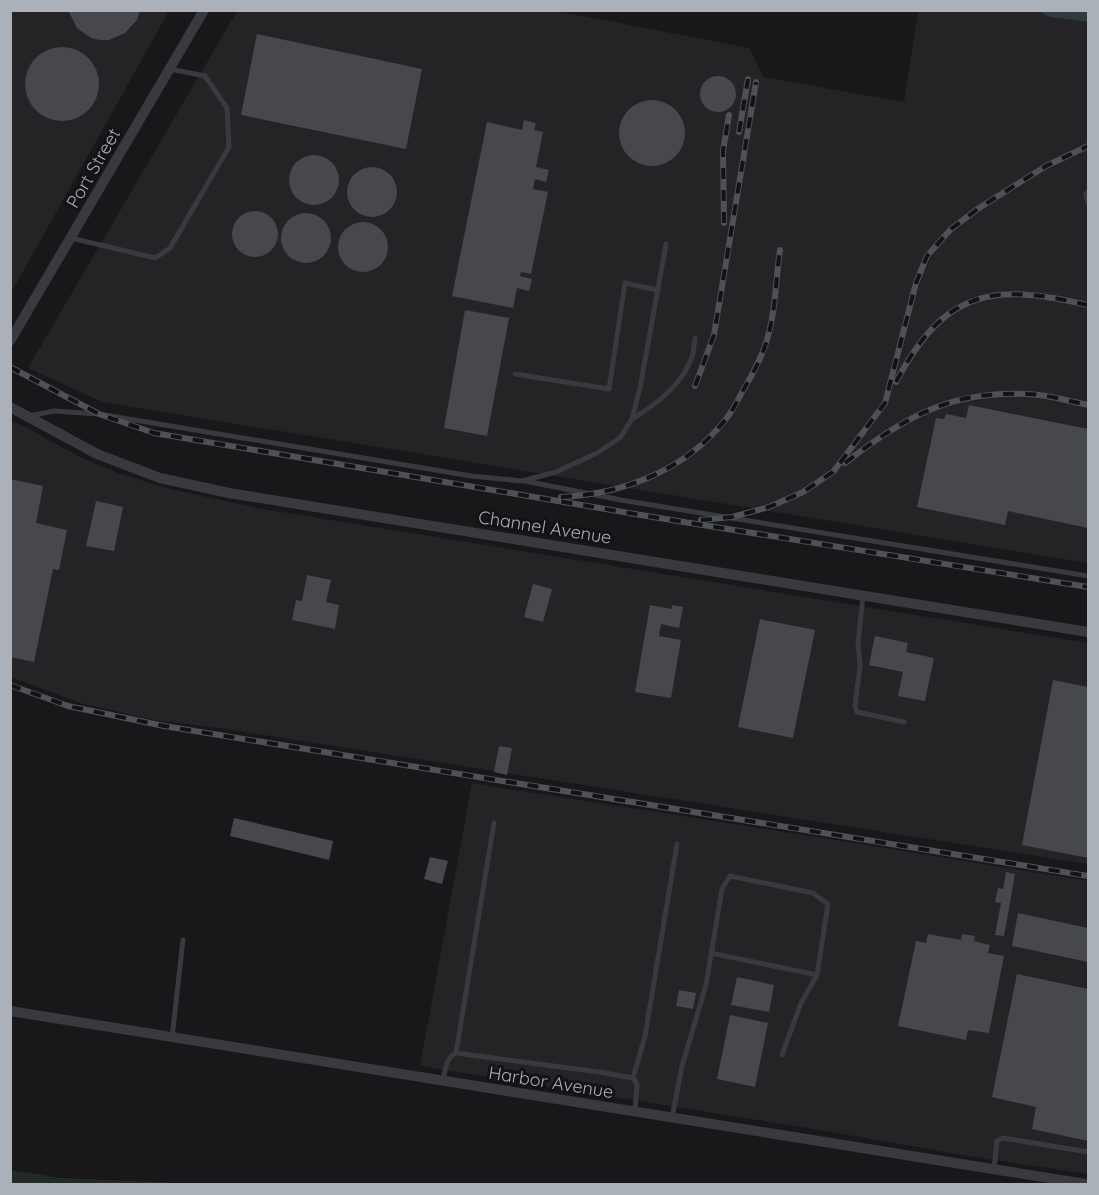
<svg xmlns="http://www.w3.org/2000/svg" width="1099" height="1195" font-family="Quicksand,sans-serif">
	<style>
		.built { fill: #242427 }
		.green { fill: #222922 }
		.water { fill: #303a3f }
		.building { fill: #47484d }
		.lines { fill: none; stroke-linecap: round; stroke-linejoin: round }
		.lane { stroke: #393a3e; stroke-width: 5 }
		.street { stroke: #393a3e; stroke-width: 10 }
		.rail-casing { stroke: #4e5155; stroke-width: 6 }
		.rail { stroke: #131315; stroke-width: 4; stroke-dasharray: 11; stroke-linecap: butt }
		.labels { text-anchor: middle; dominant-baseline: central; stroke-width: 6; stroke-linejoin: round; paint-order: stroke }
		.street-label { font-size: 18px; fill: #aab1b9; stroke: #131315 }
	</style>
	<rect width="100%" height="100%" fill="#18181a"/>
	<path class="built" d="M 11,11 L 169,11 L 11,293 Z
		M 237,11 L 556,11 L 750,48 L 763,77 L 904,102 L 918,11 L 1038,11 L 1050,17 L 1088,22 L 1088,563 L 102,402 L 28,368 Z
		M 10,422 L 20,424 L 78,456 L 115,472 L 166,488 L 257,508 L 1088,643 L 1088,864 L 219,728 L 154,720 L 80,703 L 11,677 Z
		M 472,783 L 855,843 L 1088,881 L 1088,1174 L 968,1156 L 808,1128 L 420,1066 Z"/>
	<path class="green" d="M 10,1170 L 62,1178 L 201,1184 L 11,1184 Z"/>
	<path class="water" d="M 1038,11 L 1088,11 L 1088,22 L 1050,17 Z"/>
	<path class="building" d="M 68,10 L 140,10 L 137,20 L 125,33 L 109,40 L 100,40 L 91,38 L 77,28 Z
		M 257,34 L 422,69 L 406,149 L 241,115 Z
		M25 84a37 37 0 1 1 74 0a37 37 0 1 1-74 0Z
		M700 94a18 18 0 1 1 36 0a18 18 0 1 1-36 0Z
		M619 133a33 33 0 1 1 66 0a33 33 0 1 1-66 0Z
		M 524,120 L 536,123 L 534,130 L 543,132 L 536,167 L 549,170 L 546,182 L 535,179 L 533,189 L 548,192 L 531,274 L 521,272 L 520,276 L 532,279 L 529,291 L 517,288 L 513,308 L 452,296 L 487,122 L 522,130 Z
		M289 180a25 25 0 1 1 50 0a25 25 0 1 1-50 0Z
		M347 192a25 25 0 1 1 50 0a25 25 0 1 1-50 0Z
		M232 234a23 23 0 1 1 46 0a23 23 0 1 1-46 0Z
		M281 238a25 25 0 1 1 50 0a25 25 0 1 1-50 0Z
		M338 247a25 25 0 1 1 50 0a25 25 0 1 1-50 0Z
		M 465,310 L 509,318 L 487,436 L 444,428 Z
		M 969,405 L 1088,429 L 1088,528 L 1008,511 L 1005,525 L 917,507 L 936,418 L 944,419 L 946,414 L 966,418 Z
		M 10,479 L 43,486 L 36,523 L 67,530 L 59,570 L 53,569 L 34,662 L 10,657 Z
		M 96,501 L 123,507 L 114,551 L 86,546 Z
		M 307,575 L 331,580 L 326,602 L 339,605 L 335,629 L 292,620 L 296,600 L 302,601 Z
		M 533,584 L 552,589 L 543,622 L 524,617 Z
		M 650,605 L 672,609 L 672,605 L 683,607 L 679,628 L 661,624 L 659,636 L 681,640 L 671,698 L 635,692 Z
		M 760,619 L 815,630 L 793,738 L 738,727 Z
		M 875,636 L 908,643 L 906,652 L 934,658 L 925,701 L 898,696 L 903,672 L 869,665 Z
		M 1053,680 L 1088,687 L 1088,858 L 1022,845 Z
		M 499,746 L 512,748 L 507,775 L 494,772 Z
		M 234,818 L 333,841 L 329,860 L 230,836 Z
		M 430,857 L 448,861 L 442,884 L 424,879 Z
		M 1006,872 L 1015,874 L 1004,936 L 995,935 L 1001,903 L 995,902 L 998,888 L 1003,889 Z
		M 1018,913 L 1088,928 L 1088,962 L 1012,946 Z
		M 928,934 L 961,940 L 962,934 L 975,936 L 974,941 L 990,945 L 988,953 L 1004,956 L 989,1033 L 968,1030 L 966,1040 L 898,1026 L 916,941 L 926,943 Z
		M 1017,974 L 1088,989 L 1088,1141 L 1032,1129 L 1036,1107 L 992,1097 Z
		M 737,977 L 774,985 L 769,1012 L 731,1005 Z
		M 679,990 L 696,993 L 693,1009 L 676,1006 Z
		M 730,1015 L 768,1023 L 755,1087 L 717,1079 Z"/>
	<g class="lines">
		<path class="lane" d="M 1088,192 L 1086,194 L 1088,203
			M 71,238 L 155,258 L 170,248 L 229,147 L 227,108 L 205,76 L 170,69
			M 515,374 L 609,389 L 625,283 L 657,290
			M 29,416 L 54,411 L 99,414 L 471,476 L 522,481 L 556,472 L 597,453 L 620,438 L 632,419 L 640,388 L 666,244
			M 632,419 C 656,405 682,385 692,357 C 694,351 694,344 695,338
			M 525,481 L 621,500 L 1088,576
			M 863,596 L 858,643 L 860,666 L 855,706 L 857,712 L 904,722
			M 711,953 L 817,975
			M 172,1038 L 183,940
			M 456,1053 L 494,823
			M 633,1078 L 645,1036 L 677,844
			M 443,1081 C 445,1071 446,1057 456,1053 L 599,1072 L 633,1078 L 637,1084 L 635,1112
			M 672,1118 L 682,1066 L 706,985 L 722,889 L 730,876 L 813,893 L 828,904 L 817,975 L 801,1003 L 782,1055
			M 994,1169 L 997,1141 L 1003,1138 L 1088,1152"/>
		<path class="street" d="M 10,341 L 204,10
			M 10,407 L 97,454 L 160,478 L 229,493 L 1088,632
			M 10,1011 L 1086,1184"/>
		<defs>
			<path id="rail" d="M 739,132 L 748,79
				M 724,223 L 723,151 L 729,115
				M 10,367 L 99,414 L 154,433 L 653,517 L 1088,587
				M 896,382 C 926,325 960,288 1029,295 C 1049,296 1069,301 1088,305
				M 695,386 L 714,335 L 756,82
				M 845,463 C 904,418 948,391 1025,394 C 1046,394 1068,401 1088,405
				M 561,497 C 624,494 686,470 726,419 C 734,409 739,397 745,387 C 755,370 765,351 769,332 C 776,307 776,276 780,250
				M 701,520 L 732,517 L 769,507 L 803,492 L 833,472 L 885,403 L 916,283 L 927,256 L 951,229 L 979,208 L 1046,166 L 1088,146
				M 10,685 L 68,706 L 164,726 L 1088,876"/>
		</defs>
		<use href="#rail" class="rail-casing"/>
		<use href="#rail" class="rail"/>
	</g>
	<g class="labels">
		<g class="street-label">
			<text transform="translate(93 168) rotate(-60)">Port Street</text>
			<text transform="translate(545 527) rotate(9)">Channel Avenue</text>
			<text transform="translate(551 1082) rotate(9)">Harbor Avenue</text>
		</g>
	</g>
	<rect width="1099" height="1195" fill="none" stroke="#aab1b9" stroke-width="24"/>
</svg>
